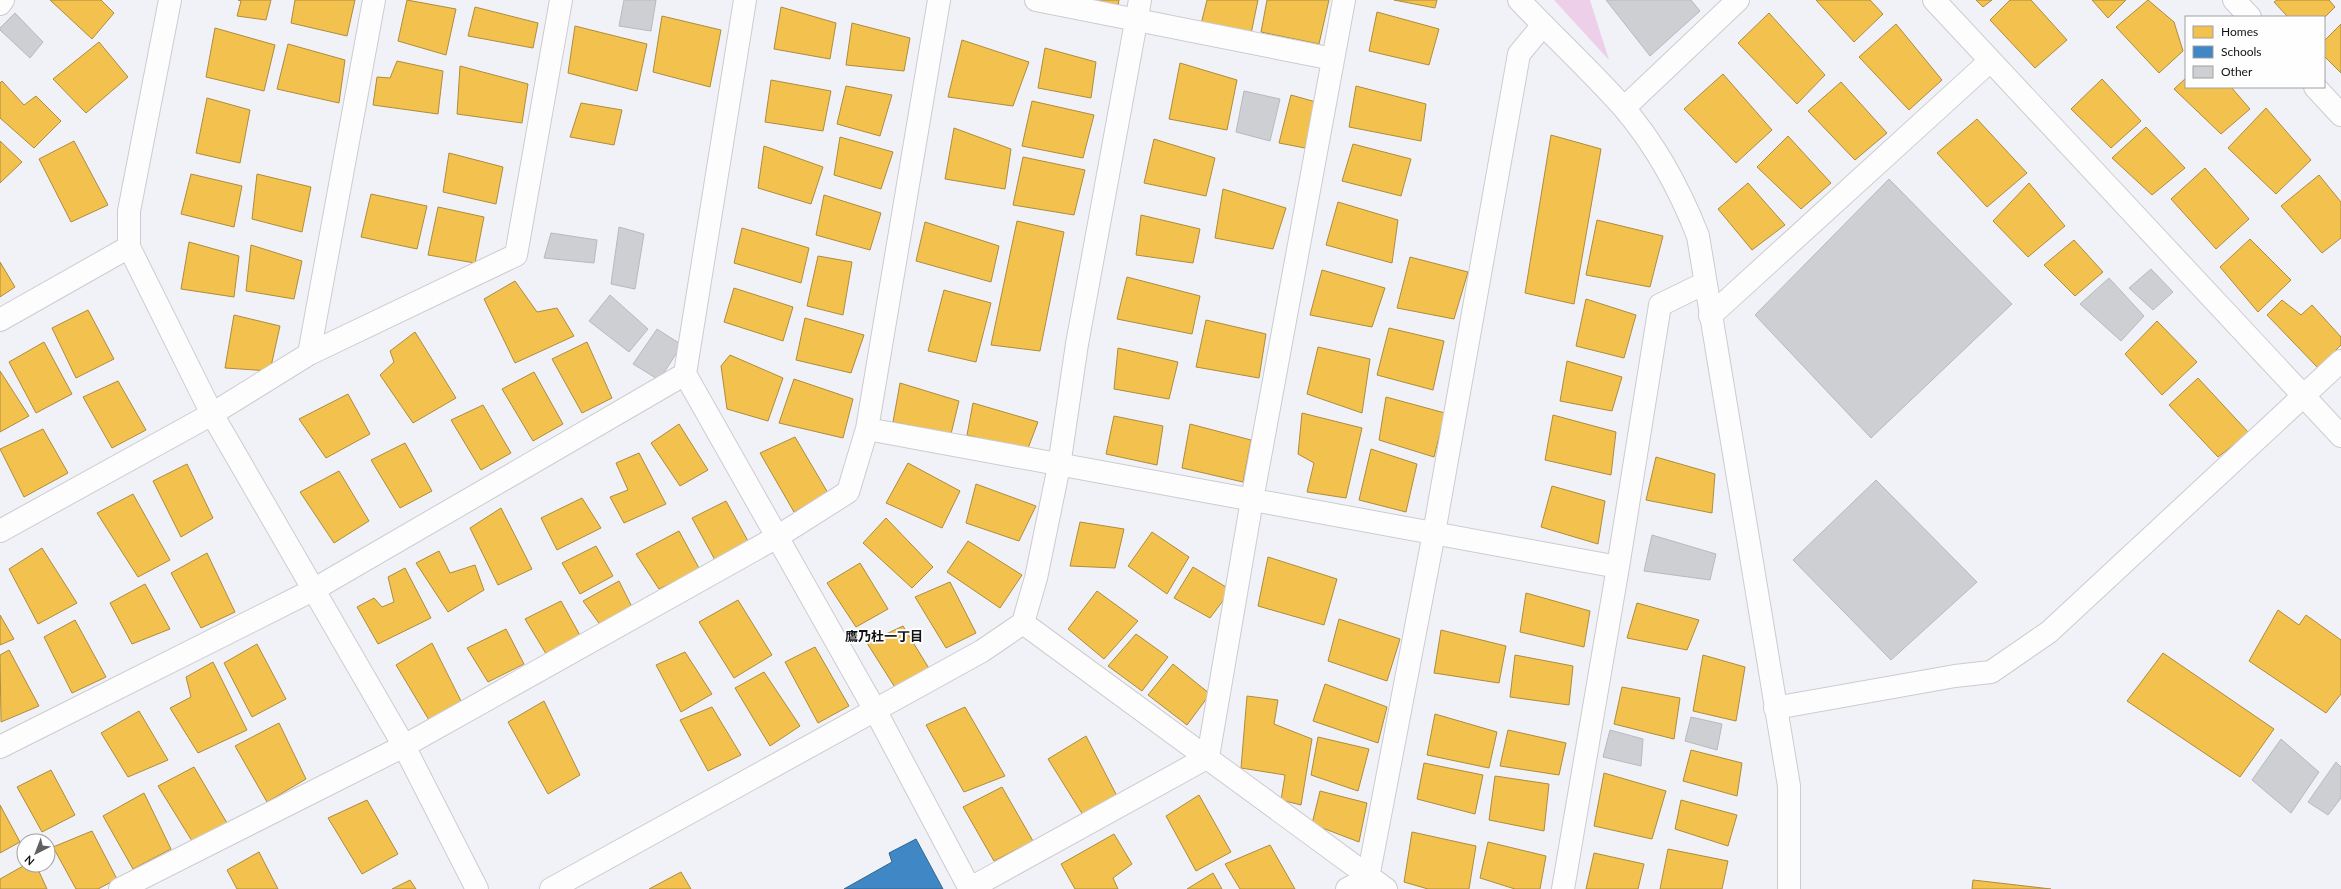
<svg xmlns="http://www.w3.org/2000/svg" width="2341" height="889" font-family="Lato,'Noto Sans JP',sans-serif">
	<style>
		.green { fill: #edcfe9 }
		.homes { fill: #f2c14e; stroke: #ae8c3d }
		.schools { fill: #3f88c5; stroke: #316590 }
		.building { fill: #cdcfd2; stroke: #b8b9bd }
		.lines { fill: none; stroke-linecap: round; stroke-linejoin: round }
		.minor-casing { stroke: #ccccd0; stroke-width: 24 }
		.tertiary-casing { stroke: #ccccd0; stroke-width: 24 }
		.minor { stroke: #fdfdfe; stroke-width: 22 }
		.tertiary { stroke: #fdfdfe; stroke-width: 22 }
		.labels { text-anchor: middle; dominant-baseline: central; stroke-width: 4; stroke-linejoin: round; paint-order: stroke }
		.neighbourhood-label { font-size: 13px; font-weight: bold; fill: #111215; stroke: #fefefe }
	</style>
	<rect width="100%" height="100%" fill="#f1f2f7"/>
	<path class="green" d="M 1554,0 L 1590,0 L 1609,60 Z"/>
	<path class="homes" d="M 50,0 L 101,0 L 114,13 L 92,39 Z
		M 238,0 L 271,0 L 266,20 L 237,16 L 241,1 Z
		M 295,0 L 355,0 L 347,36 L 291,23 Z
		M 407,0 L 456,9 L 446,55 L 398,41 Z
		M 1091,0 L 1119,0 L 1118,7 Z
		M 1207,0 L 1258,0 L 1251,34 L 1201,24 Z
		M 1267,0 L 1329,0 L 1319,44 L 1261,32 Z
		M 1394,0 L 1437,0 L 1435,8 Z
		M 1816,0 L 1870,0 L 1883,14 L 1854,42 Z
		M 1976,0 L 1992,0 L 1983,7 Z
		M 2010,0 L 2031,0 L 2067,40 L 2035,68 L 1990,20 Z
		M 2092,0 L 2126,0 L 2108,18 Z
		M 2148,0 L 2174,22 L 2183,51 L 2159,73 L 2116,27 Z
		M 2277,0 L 2329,0 L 2335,7 L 2324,18 L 2288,17 L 2274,2 Z
		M 475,7 L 538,23 L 533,48 L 468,36 Z
		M 781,7 L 836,23 L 830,59 L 774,49 Z
		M 1377,12 L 1439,29 L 1429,65 L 1369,51 Z
		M 1769,13 L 1825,75 L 1797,104 L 1738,43 Z
		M 662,16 L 721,30 L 710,87 L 653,72 Z
		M 852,23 L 910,38 L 904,71 L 846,65 Z
		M 1896,24 L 1942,80 L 1909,110 L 1859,57 Z
		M 2341,24 L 2341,73 L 2324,56 L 2324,41 Z
		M 575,26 L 647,44 L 637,91 L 568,73 Z
		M 215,28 L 275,45 L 264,91 L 206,77 Z
		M 962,40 L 1029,62 L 1013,106 L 948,97 Z
		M 99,42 L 128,77 L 86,113 L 53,79 Z
		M 288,44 L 345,60 L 339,103 L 277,89 Z
		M 1045,48 L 1096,62 L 1091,98 L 1038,88 Z
		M 397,61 L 443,71 L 438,114 L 373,105 L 377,77 L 390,78 Z
		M 1180,63 L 1237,80 L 1227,130 L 1169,119 Z
		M 460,66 L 528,84 L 522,123 L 457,114 Z
		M 1723,74 L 1772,130 L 1736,163 L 1684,109 Z
		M 2186,78 L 2186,87 L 2231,87 L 2250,109 L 2221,134 L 2174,89 Z
		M 2102,79 L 2141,121 L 2111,148 L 2071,109 Z
		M 771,80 L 831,91 L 823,131 L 765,122 Z
		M 2,81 L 24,105 L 36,96 L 61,121 L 34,148 L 0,118 L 0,83 Z
		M 1841,82 L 1887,133 L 1855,160 L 1808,111 Z
		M 846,86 L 892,95 L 880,136 L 837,124 Z
		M 1356,86 L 1426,104 L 1421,141 L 1349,127 Z
		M 1291,95 L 1316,102 L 1305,148 L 1279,143 Z
		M 207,98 L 250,110 L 240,163 L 196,153 Z
		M 1032,101 L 1094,115 L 1083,158 L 1022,146 Z
		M 581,103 L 622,110 L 614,145 L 570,137 Z
		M 2266,108 L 2311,160 L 2276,194 L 2228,148 Z
		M 1977,119 L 2027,173 L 1987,207 L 1937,153 Z
		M 2146,127 L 2185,168 L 2152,195 L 2112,158 Z
		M 954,128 L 1011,149 L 1005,189 L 945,179 Z
		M 1551,135 L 1601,149 L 1574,304 L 1525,293 Z
		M 1788,136 L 1831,183 L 1801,209 L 1757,167 Z
		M 840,137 L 893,152 L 881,189 L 834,175 Z
		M 1154,139 L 1215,158 L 1206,196 L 1144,183 Z
		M 0,141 L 22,162 L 0,183 Z
		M 74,141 L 108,205 L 71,222 L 39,159 Z
		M 1353,144 L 1411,159 L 1401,196 L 1342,181 Z
		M 764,146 L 823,167 L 811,204 L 758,188 Z
		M 449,153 L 503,167 L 496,204 L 443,192 Z
		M 1023,157 L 1085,170 L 1074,215 L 1013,205 Z
		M 2205,168 L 2249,219 L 2216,249 L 2171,199 Z
		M 191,174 L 242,186 L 234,227 L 181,214 Z
		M 257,174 L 311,187 L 302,232 L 252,219 Z
		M 2319,175 L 2341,202 L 2341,238 L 2322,253 L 2281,206 Z
		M 1748,183 L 1785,225 L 1752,250 L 1718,209 Z
		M 2029,183 L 2065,226 L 2028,257 L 1993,221 Z
		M 1223,189 L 1286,208 L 1273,249 L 1215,238 Z
		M 371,194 L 427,206 L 417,249 L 361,237 Z
		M 824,195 L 881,213 L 870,250 L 816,235 Z
		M 1338,202 L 1398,220 L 1392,263 L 1326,245 Z
		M 438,207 L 484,217 L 475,263 L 428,255 Z
		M 1141,215 L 1200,229 L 1193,263 L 1136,255 Z
		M 1597,220 L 1663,236 L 1650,287 L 1586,275 Z
		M 1017,221 L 1064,232 L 1040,351 L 991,345 Z
		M 925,222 L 999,246 L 991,282 L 916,261 Z
		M 742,228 L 809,248 L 801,283 L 734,263 Z
		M 2250,239 L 2291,280 L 2258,312 L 2220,267 Z
		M 2074,240 L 2103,272 L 2075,296 L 2044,265 Z
		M 189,242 L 239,256 L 234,297 L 181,289 Z
		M 251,245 L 302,261 L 294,299 L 246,291 Z
		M 818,256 L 852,262 L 843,315 L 807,306 Z
		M 1410,257 L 1468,272 L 1454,319 L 1397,308 Z
		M 0,262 L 15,287 L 0,297 Z
		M 1322,270 L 1385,288 L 1372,327 L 1310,315 Z
		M 1127,277 L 1200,296 L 1192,334 L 1117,319 Z
		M 515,281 L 537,312 L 557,308 L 574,336 L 515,363 L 484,299 Z
		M 734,288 L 793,307 L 783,341 L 724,322 Z
		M 944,290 L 991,303 L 976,362 L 928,351 Z
		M 1586,299 L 1636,315 L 1624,358 L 1576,346 Z
		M 2282,300 L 2301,315 L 2312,305 L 2341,337 L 2341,345 L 2318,368 L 2267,315 Z
		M 88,310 L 114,359 L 76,378 L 52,328 Z
		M 234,315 L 280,326 L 270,371 L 225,368 Z
		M 805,318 L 864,335 L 851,373 L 796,360 Z
		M 1206,320 L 1266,334 L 1259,378 L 1196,367 Z
		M 2157,321 L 2197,362 L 2162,395 L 2125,354 Z
		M 1389,328 L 1444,341 L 1433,390 L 1377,375 Z
		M 415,332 L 456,398 L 413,423 L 380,375 L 394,362 L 390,351 Z
		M 44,342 L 72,394 L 36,413 L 9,362 Z
		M 587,342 L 612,398 L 582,413 L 552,359 Z
		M 1318,347 L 1370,359 L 1362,413 L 1307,394 Z
		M 1118,348 L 1178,362 L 1169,399 L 1114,389 Z
		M 730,355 L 783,378 L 768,421 L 727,409 L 721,366 Z
		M 1567,361 L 1622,377 L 1612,411 L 1560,401 Z
		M 0,371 L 29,416 L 0,432 Z
		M 534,372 L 563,424 L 533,441 L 502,389 Z
		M 2198,378 L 2249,433 L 2218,457 L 2169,405 Z
		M 794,379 L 853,399 L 843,438 L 779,423 Z
		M 118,381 L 146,430 L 112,448 L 83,397 Z
		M 900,383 L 959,401 L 951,434 L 893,422 Z
		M 348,394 L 370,434 L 326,458 L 299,419 Z
		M 1386,397 L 1445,413 L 1434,457 L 1379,440 Z
		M 973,403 L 1038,422 L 1027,451 L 967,435 Z
		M 483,405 L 511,453 L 481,470 L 451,420 Z
		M 1302,413 L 1362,428 L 1346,498 L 1307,492 L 1314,463 L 1298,454 Z
		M 1553,415 L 1616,432 L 1611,475 L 1545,460 Z
		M 1114,416 L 1163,426 L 1157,465 L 1106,454 Z
		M 679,424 L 708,470 L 680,486 L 651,443 Z
		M 1190,424 L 1251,440 L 1243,482 L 1182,468 Z
		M 43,429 L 68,473 L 24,497 L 0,449 Z
		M 795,437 L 828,493 L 794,512 L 760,453 Z
		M 405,443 L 432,491 L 400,508 L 371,460 Z
		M 1371,449 L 1417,464 L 1406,512 L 1359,500 Z
		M 639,453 L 666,504 L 624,523 L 610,497 L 628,490 L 616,463 Z
		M 1656,457 L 1715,474 L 1712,513 L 1646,500 Z
		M 908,463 L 960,491 L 942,528 L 886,503 Z
		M 187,464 L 213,518 L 181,537 L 153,481 Z
		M 339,471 L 369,521 L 334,543 L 300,492 Z
		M 976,484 L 1036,506 L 1019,541 L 966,523 Z
		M 1552,486 L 1605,501 L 1598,544 L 1541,527 Z
		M 133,494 L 170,560 L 138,577 L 97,513 Z
		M 582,498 L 601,528 L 557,550 L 541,518 Z
		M 726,501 L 748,541 L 715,560 L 692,518 Z
		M 501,508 L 532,569 L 498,585 L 470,528 Z
		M 886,518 L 933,567 L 912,588 L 863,543 Z
		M 1080,522 L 1124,529 L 1115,568 L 1070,566 Z
		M 679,531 L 700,570 L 659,589 L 636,554 Z
		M 1152,532 L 1189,557 L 1167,594 L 1128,566 Z
		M 968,541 L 1022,575 L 1000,608 L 947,572 Z
		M 596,546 L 613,576 L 580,594 L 562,563 Z
		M 42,548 L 77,603 L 38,624 L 9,569 Z
		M 439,551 L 450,573 L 475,565 L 484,590 L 448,612 L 416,563 Z
		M 207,553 L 235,612 L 201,628 L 171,573 Z
		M 1268,557 L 1337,579 L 1324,625 L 1258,606 Z
		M 860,563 L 888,609 L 856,627 L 827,583 Z
		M 1193,567 L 1231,590 L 1210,618 L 1174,598 Z
		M 405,568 L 431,618 L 378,644 L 357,607 L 374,598 L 382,607 L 394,602 L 388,577 Z
		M 619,581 L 633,609 L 601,626 L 583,601 Z
		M 950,582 L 976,633 L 946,648 L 915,597 Z
		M 145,584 L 170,629 L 132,644 L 110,603 Z
		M 1097,591 L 1138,621 L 1104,659 L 1068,629 Z
		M 1526,593 L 1590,611 L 1584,647 L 1520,632 Z
		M 738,600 L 772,655 L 734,678 L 699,622 Z
		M 561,601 L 582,639 L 548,657 L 525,619 Z
		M 1637,603 L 1699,620 L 1687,650 L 1627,638 Z
		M 2278,610 L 2299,625 L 2306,615 L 2341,640 L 2341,694 L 2326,713 L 2249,661 Z
		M 0,615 L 14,639 L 0,645 Z
		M 1339,619 L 1400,639 L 1387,681 L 1328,661 Z
		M 75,620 L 106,677 L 72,693 L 44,637 Z
		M 903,626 L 930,670 L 896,689 L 867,643 Z
		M 506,629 L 524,664 L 488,682 L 467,648 Z
		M 1441,630 L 1506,646 L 1499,683 L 1434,673 Z
		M 1136,634 L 1168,657 L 1142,691 L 1108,666 Z
		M 432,643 L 462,703 L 429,720 L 396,665 Z
		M 257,644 L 286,699 L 252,717 L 224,663 Z
		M 815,647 L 849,706 L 818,723 L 785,662 Z
		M 9,650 L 39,706 L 1,722 L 0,655 Z
		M 685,652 L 712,694 L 681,712 L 656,665 Z
		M 2163,653 L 2274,729 L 2240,777 L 2127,701 Z
		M 1515,655 L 1573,666 L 1569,705 L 1510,697 Z
		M 1703,655 L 1745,667 L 1736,721 L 1693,711 Z
		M 213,662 L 247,730 L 198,753 L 170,708 L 191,697 L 186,677 Z
		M 1173,664 L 1210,694 L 1187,725 L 1148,695 Z
		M 764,672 L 800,726 L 770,746 L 735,688 Z
		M 1325,684 L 1387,707 L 1378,743 L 1313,721 Z
		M 1622,687 L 1680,698 L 1674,739 L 1614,724 Z
		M 1247,696 L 1278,700 L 1274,724 L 1312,739 L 1301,805 L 1281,800 L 1285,775 L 1241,768 Z
		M 544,701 L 580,775 L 548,794 L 508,722 Z
		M 712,707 L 741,755 L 708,771 L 680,720 Z
		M 965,707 L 1005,776 L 964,792 L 926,725 Z
		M 139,711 L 168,760 L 128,777 L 101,733 Z
		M 1435,714 L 1497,732 L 1489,768 L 1427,755 Z
		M 279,723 L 306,779 L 267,802 L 235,746 Z
		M 1508,730 L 1566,743 L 1559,775 L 1500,766 Z
		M 1086,736 L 1118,798 L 1083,815 L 1048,759 Z
		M 1318,737 L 1369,749 L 1358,791 L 1311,775 Z
		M 1691,750 L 1742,763 L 1737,796 L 1683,781 Z
		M 1424,763 L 1483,775 L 1475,814 L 1417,799 Z
		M 194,767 L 227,823 L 192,841 L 158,786 Z
		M 51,770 L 75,815 L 42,832 L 17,787 Z
		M 1604,773 L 1666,791 L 1652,839 L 1594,826 Z
		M 1495,776 L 1549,784 L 1544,831 L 1489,820 Z
		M 1002,787 L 1033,841 L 994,861 L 963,807 Z
		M 1320,791 L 1367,803 L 1359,842 L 1312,824 Z
		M 144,793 L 171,849 L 133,869 L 103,816 Z
		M 1199,795 L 1231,852 L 1196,871 L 1166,816 Z
		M 367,800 L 398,854 L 362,874 L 328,818 Z
		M 1681,800 L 1737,815 L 1728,846 L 1675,829 Z
		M 0,805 L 20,842 L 0,853 Z
		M 92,831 L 117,879 L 98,889 L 76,889 L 53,847 Z
		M 1412,832 L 1476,846 L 1469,889 L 1428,889 L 1404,882 Z
		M 1114,834 L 1132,864 L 1113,878 L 1118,889 L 1075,889 L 1061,864 Z
		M 1488,842 L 1546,856 L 1540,889 L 1515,889 L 1480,878 Z
		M 1270,845 L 1295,889 L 1240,889 L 1225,864 Z
		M 1668,849 L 1728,861 L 1722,889 L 1660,889 Z
		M 259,852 L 278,889 L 237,889 L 227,870 Z
		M 1594,853 L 1644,864 L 1638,889 L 1586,889 Z
		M 25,865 L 36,865 L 47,889 L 0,889 L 0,879 Z
		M 681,872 L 691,889 L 649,889 Z
		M 1213,873 L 1222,889 L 1187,889 Z
		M 410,880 L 416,889 L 392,889 Z
		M 1973,880 L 2051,889 L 1972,889 Z"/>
	<path class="schools" d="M 916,839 L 943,889 L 844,889 L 892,862 L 889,853 Z"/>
	<path class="building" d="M 624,0 L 656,0 L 651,31 L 619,26 Z
		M 1606,0 L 1691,0 L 1700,11 L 1650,56 Z
		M 15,13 L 43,42 L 30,58 L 0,30 L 0,28 Z
		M 1244,91 L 1280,99 L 1270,141 L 1236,132 Z
		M 1889,179 L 2012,304 L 1871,438 L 1755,315 Z
		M 619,227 L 644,234 L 635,289 L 611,284 Z
		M 551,233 L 597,240 L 594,263 L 544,258 Z
		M 2151,269 L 2173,292 L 2153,310 L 2129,288 Z
		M 2109,278 L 2144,316 L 2121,341 L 2080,304 Z
		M 610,295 L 648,329 L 629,352 L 589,321 Z
		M 657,329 L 682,345 L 659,380 L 633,364 Z
		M 1876,480 L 1977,582 L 1891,660 L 1793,560 Z
		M 1652,535 L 1716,554 L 1710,580 L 1644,571 Z
		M 1691,717 L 1722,724 L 1717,750 L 1685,741 Z
		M 1610,730 L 1643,739 L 1641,766 L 1603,757 Z
		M 2281,739 L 2319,772 L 2291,813 L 2252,780 Z
		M 2336,762 L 2341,767 L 2341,798 L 2328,815 L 2308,802 Z"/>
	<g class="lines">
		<defs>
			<path id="minor" d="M 1036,0 L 1333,59
				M 1934,0 L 2341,436
				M 2234,0 L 2250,17
				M 0,4 L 3,0
				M 2315,87 L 2341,115
				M 1710,316 L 1990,61
				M 0,320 L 129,247
				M 309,354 L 374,0
				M 685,374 L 875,710 L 970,889
				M 867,429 L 1618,567
				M 0,531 L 212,414 L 309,354 L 516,255 L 561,0
				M 1023,623 L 1386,889
				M 1775,708 L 1955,676 L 1991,672 L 2049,632 L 2341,361
				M 0,747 L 313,590 L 685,374 L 745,0
				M 120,889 L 404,746 L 777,537 L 848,492 L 867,429 L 939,0
				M 969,889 L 1208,757 L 1252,500 L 1344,0
				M 1347,889 L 1368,878 L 1434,533 L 1519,54 L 1543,25
				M 1563,889 L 1618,567 L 1660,305 L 1705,283"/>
			<path id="tertiary" d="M 170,0 L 129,211 L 129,247 L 212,414 L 404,746 L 477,889
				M 1519,0 C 1553,36 1590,70 1623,107 C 1655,144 1680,190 1698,236 L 1789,786 L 1789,889
				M 1624,108 L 1738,0
				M 551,889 L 982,651 L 1023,623 L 1036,578 L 1059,466 L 1077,344 L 1140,0"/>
		</defs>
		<use href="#minor" class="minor-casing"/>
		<use href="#tertiary" class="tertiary-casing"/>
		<use href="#minor" class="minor"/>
		<use href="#tertiary" class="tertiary"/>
	</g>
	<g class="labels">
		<g class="neighbourhood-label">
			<text x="884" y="636">鷹乃杜一丁目</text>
		</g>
	</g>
	<rect x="2185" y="16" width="140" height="72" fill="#fefefe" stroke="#9fa0a1"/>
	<rect x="2193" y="26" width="20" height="12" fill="#f2c14e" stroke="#9fa0a1"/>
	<text x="2221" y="36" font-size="12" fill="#111215">Homes</text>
	<rect x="2193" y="46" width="20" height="12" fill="#3f88c5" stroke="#9fa0a1"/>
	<text x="2221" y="56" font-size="12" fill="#111215">Schools</text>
	<rect x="2193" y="66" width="20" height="12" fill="#cdcfd2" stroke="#9fa0a1"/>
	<text x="2221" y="76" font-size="12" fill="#111215">Other</text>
	<g transform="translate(36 853) rotate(222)"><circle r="19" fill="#fefefe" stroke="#9fa0a1"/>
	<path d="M0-3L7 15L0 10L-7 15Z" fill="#5f6064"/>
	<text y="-6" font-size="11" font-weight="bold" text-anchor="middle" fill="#111215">N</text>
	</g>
</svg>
